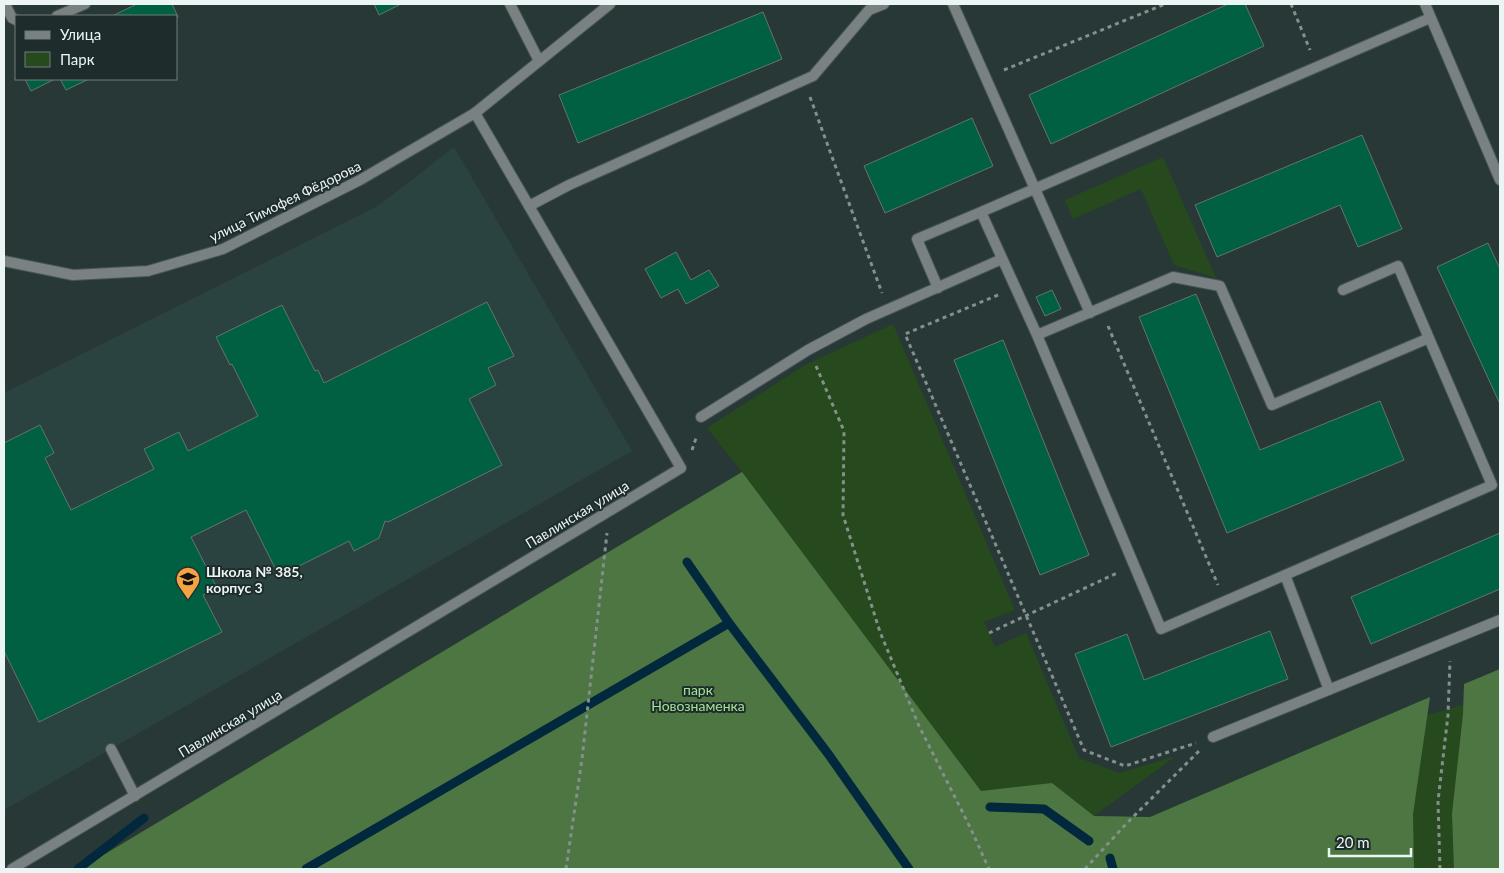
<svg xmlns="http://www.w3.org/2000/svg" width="1504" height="873" font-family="Lato,sans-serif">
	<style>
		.built { fill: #2a4341 }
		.green { fill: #27491e }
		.forest { fill: #4d7642 }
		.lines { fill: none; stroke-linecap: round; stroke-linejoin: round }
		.stream { stroke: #01283c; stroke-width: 9 }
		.building { fill: #015f42; stroke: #65746c }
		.service-casing { stroke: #475654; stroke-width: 12 }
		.minor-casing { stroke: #475654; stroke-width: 12 }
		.path { stroke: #83908e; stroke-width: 3; stroke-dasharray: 4 4; stroke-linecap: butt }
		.service { stroke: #798182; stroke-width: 10 }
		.minor { stroke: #798182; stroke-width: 10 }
		.labels { text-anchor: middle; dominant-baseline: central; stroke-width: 4; stroke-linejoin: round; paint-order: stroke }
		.street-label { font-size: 14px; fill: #ebf5f3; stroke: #1e2d2c }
		.poi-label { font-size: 14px; font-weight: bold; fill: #ebf5f3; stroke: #1e2d2c; text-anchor: start }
		.park-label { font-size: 14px; fill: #a4e194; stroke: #1e2d2c }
	</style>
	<rect width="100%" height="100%" fill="#283836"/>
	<path class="built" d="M 454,147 L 632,451 L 4,810 L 4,393 L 378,206 Z"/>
	<path class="green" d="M 1163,157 L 1216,278 L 1174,265 L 1141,189 L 1073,219 L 1065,200 Z
		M 893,324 L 1015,610 L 984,622 L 995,647 L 1026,633 L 1079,758 L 1120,773 L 1176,756 L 1094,816 L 1150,817 L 1363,734 L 1500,694 L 1500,869 L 80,869 L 742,472 L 707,428 L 805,365 Z"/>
	<path class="forest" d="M 742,472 L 981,791 L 1052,783 L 1094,816 L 1150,817 L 1430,697 L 1413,814 L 1414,869 L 80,869 Z
		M 1500,669 L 1500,869 L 1454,869 L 1452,814 L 1463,714 L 1464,684 Z"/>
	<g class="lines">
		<path class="stream" d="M 687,562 L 729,623 L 829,755 L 909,869
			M 990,807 L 1044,809 L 1089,841
			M 1110,858 L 1113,869
			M 78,869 L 144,818
			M 306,869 L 729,623"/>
	</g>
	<path class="building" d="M 137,4 L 172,4 L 178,17 L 112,16 Z
		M 374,4 L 401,4 L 379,15 Z
		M 1228,4 L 1245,4 L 1264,46 L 1051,144 L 1029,95 Z
		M 763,12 L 782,59 L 578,143 L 559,95 Z
		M 25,79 L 55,79 L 31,91 Z
		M 60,79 L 89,79 L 66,90 Z
		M 972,118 L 993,166 L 885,213 L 864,166 Z
		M 1362,135 L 1402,229 L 1358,247 L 1340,205 L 1217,257 L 1195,205 Z
		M 1488,243 L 1500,269 L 1500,404 L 1437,267 Z
		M 676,252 L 691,280 L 709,270 L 719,286 L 686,304 L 678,289 L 661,298 L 645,269 Z
		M 1052,290 L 1061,309 L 1045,316 L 1036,297 Z
		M 1196,294 L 1260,450 L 1380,401 L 1404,460 L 1227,533 L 1139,317 Z
		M 487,302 L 514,356 L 488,368 L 496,385 L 469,399 L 502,465 L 388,522 L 385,521 L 379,538 L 354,551 L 349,541 L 279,576 L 246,510 L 191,537 L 217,588 L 203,595 L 222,632 L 39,722 L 4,651 L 4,443 L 40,425 L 54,453 L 45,458 L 71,510 L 154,469 L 144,449 L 179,432 L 188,451 L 258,416 L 232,364 L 230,365 L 216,337 L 282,305 L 315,371 L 318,370 L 324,383 Z
		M 1003,340 L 1089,555 L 1040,575 L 954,360 Z
		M 1500,533 L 1500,589 L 1371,644 L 1351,597 Z
		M 1270,631 L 1288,679 L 1111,747 L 1075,654 L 1127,634 L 1144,680 Z"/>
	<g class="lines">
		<defs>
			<path id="service" d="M 5,4 L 12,18 L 16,20
				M 510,4 L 539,61
				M 953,4 L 1090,313
				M 1425,4 L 1500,180
				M 57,16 L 85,4
				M 475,113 L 610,4
				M 529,206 L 569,185 L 813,76 L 869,10 L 884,4
				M 981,212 L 1430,18
				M 938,288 L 917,239 L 981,212 L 1037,335 L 1161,629 L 1492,485 L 1398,266 L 1343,290
				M 1037,335 L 1173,277 L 1220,286 L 1272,405 L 1429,338
				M 701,417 L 808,350 L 866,319 L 1002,259
				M 1285,575 L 1329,690
				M 1213,737 L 1500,620"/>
			<path id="minor" d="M 4,261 L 73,275 L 148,271 L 223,249 L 360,180 L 475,113 L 681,468 L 12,869
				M 111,749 L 135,796"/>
		</defs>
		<use href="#service" class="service-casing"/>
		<use href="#minor" class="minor-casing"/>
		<path class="path" d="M 1291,4 L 1310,50
			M 1004,70 L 1165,4
			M 810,97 L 882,293
			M 998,295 L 905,334 L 1084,750 L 1125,766 L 1196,743
			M 1108,326 L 1218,585
			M 816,366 L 844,431 L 843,515 L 880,632 L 919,726 L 970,827 L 989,869
			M 692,450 L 697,435
			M 989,633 L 1117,573
			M 566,869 L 582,759 L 607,533
			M 1085,869 L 1126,824 L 1200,750
			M 1440,869 L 1438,801 L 1448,715 L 1450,661"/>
		<use href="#service" class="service"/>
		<use href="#minor" class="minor"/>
	</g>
	<defs>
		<symbol id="school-pin" viewBox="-11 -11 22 30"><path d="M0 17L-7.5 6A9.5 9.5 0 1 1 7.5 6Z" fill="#f4a344" stroke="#1e2d2c"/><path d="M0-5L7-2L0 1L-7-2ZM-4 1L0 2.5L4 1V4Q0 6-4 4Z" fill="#111"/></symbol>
	</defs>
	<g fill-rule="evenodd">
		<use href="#school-pin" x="174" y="565" width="28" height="38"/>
	</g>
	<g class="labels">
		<g class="street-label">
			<text transform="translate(285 201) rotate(-26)">улица Тимофея Фёдорова</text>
			<text transform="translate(577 514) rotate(-31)">Павлинская улица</text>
			<text transform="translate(230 723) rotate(-31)">Павлинская улица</text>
		</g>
		<g class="poi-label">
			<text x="206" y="571">Школа № 385,<tspan x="206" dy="16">корпус 3</tspan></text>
		</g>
		<g class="park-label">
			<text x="698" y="689">парк<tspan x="698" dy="16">Новознаменка</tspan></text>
		</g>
	</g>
	<rect width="1504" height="873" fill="none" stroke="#ebf5f3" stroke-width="10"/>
	<rect x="15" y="15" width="162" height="65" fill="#1e2d2c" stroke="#707d7c"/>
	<rect x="25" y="31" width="25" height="8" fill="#798182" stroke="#707d7c"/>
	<text x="60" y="40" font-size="15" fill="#ebf5f3">Улица</text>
	<rect x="25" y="52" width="25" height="15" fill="#27491e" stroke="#707d7c"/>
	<text x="60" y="65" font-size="15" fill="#ebf5f3">Парк</text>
	<path d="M1329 848v8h82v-8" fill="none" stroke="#ebf5f3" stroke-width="2.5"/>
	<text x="1336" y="848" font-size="15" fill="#ebf5f3" stroke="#1e2d2c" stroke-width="4" paint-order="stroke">20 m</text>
</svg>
